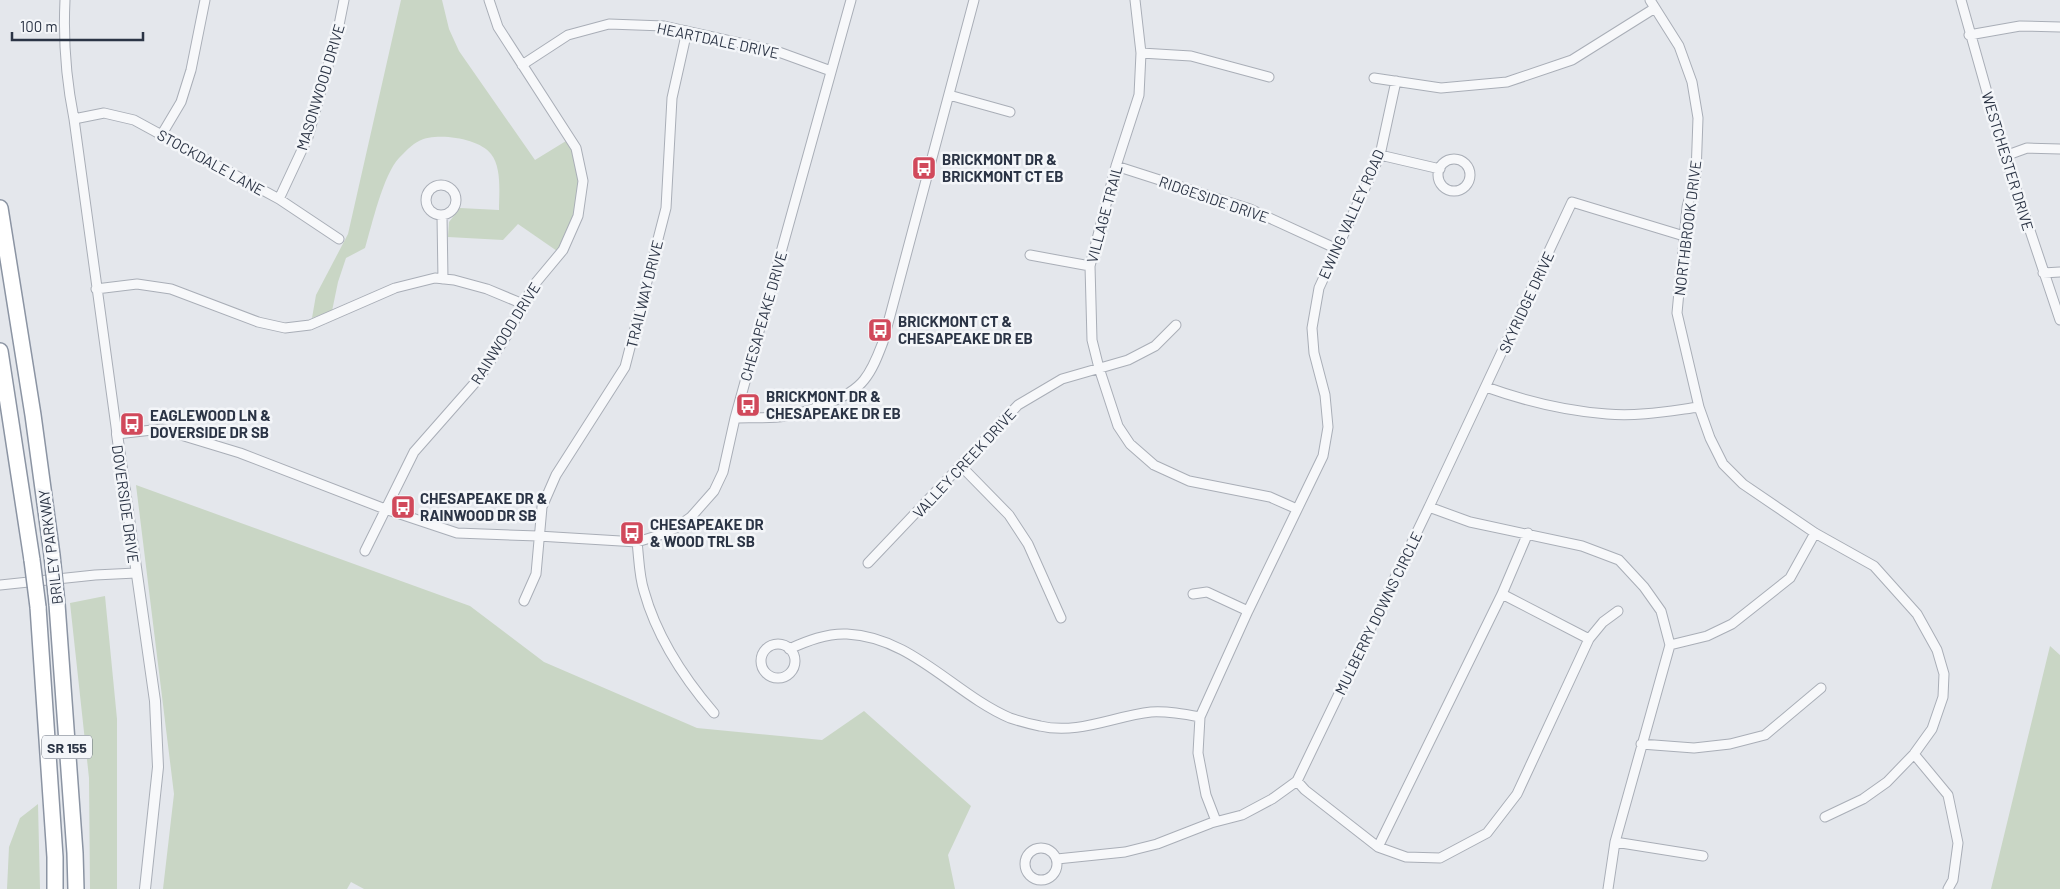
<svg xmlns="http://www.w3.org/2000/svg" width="2060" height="889" font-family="Barlow,sans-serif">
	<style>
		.green { fill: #c9d6c5 }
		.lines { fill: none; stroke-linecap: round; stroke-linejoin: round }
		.minor-casing { stroke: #a9aeb7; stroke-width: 11 }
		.tertiary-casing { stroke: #a9aeb7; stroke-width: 12 }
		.motorway-casing { stroke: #8b94a3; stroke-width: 18 }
		.minor { stroke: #f7f8fa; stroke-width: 9 }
		.tertiary { stroke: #f7f8fa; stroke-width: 10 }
		.motorway { stroke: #fff; stroke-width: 15 }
		.motorway-bridge-casing { stroke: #8b94a3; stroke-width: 18; stroke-linecap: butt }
		.motorway-bridge { stroke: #fff; stroke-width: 15 }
		.labels { text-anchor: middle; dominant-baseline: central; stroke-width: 5; stroke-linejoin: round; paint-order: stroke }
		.shield { fill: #f4f6f9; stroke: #676e7b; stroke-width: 1 }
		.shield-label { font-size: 14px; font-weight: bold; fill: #2b3445 }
		.street-label { font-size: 15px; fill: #2b3445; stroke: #f4f6f9 }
		.poi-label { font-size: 15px; font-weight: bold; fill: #2b3445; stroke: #f4f6f9; text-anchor: start }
	</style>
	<rect width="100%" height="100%" fill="#e4e7ec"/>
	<path class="green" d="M 401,0 L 442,0 L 449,29 L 459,51 L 535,160 L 566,141 C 591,174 576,219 557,251 L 518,224 L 503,240 L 448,237 L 449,222 L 460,208 L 499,210 C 499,193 502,168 491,154 C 479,138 436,132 419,141 C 412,144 404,153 399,158 C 383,175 372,225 365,248 L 346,258 L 338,282 L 332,311 L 312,318 L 316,295 L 348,234 Z
		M 136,485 L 470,606 L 544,662 L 697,728 L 822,740 L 864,711 L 971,806 L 948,855 L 955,889 L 364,889 L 351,882 L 347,889 L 163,889 L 174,794 Z
		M 105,596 L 117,719 L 117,889 L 90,889 L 89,778 L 70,603 Z
		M 2050,646 L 2060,655 L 2060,889 L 1991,889 Z
		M 38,804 L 40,889 L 7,889 L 9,847 L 20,818 Z"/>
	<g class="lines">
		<defs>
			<path id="minor" d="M 65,0 C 63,41 66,79 74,119 L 117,434 L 161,429 L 240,453 L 385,509 L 457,533 L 538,536 L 637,542 L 663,534 L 677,527 L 691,517 L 714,491 L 723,472 L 735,418 L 851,0
				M 1135,0 L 1141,53 L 1139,95 L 1116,166 L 1090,266 L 1092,340 L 1099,368 L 1118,426 L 1130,444 L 1154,465 L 1189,481 L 1270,497 L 1297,509
				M 1650,0 L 1679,46 L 1692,82 L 1698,118 L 1696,174 L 1687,207 L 1677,313 L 1699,407 L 1710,438 L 1723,464 L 1743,484 L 1815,533 L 1874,566 L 1917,614 L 1937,650 L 1944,674 L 1943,697 L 1932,729 L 1914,754 L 1887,782 L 1863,799 L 1825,817
				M 1961,0 L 2005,156 L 2060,320
				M 1969,35 L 2020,26 L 2060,27
				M 1141,53 L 1191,56 L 1269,77
				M 522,65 L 568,35 L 609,24 L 664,26 L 776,51 L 831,71
				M 1374,78 L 1441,88 L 1507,82 L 1572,60 L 1655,8
				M 949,95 L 1010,112
				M 74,119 L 104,113 L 134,120 L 279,199 L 339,239
				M 162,134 L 181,102 L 191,70 L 205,0
				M 1380,155 L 1440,169
				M 2005,156 L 2027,148 L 2060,149
				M1438 175a16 16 0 1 1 32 0a16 16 0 1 1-32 0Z
				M 1116,166 L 1250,209 L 1337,249
				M426 200a15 15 0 1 1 30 0a15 15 0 1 1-30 0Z
				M 279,199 L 308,137 L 338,30 L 344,0
				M 442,216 L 443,279
				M 1030,255 L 1090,266
				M 2043,273 L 2060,272
				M 96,289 L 137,284 L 171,289 L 258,322 L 285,328 L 310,325 L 395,288 L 435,278 L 454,280 L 487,289 L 523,304
				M 1486,387 C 1525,401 1565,411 1607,414 C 1637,417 1669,411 1699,407
				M 735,418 C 751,417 769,419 785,416 C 808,412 849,399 864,380 C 873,369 878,355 883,342 L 974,0
				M 961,466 L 1009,515 L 1028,544 L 1061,618
				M 1429,507 L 1572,202 L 1684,236
				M 1528,533 L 1502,594 L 1589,639
				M 637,542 C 639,558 639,576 644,591 C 657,638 683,677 714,713
				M 365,551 L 414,452 L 480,377 L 507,335 L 533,286 L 563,250 L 578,216 L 583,181 L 576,148 L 498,27 L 489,0
				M 868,563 L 1018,405 L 1062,379 L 1128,360 L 1155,346 L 1176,325
				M 0,585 L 95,575 L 136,573
				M 1193,594 L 1207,592 L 1248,611
				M 524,601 L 536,574 L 542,507 L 556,475 L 625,367 L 666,208 L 672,98 L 687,31
				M761 661a17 17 0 1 1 34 0a17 17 0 1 1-34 0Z
				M 1670,645 L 1707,636 L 1732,624 L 1790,578 L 1815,533
				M 789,649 C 807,641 827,633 847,634 C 912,637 954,694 1010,718 C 1019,721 1030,724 1040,726 C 1078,735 1114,716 1151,712 C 1168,711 1184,714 1200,717
				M 1641,744 L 1694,748 L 1730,744 L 1765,735 L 1821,688
				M 1914,754 L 1948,795 L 1958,843 L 1953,880 L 1948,889
				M 1216,821 L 1206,795 L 1198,753 L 1200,717 L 1248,611 L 1323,456 L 1328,427 L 1325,395 L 1314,353 L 1312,328 L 1319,288 L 1380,155 L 1396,81
				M 1615,842 L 1703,856
				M 1378,847 L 1502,594
				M1025 864a16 16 0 1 1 32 0a16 16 0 1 1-32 0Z
				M 1057,859 L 1125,852 L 1157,844 L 1211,823 L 1242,815 L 1272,799 L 1297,781
				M 1608,889 L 1615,842 L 1670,645 L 1661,611 L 1644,587 L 1619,560 L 1582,546 L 1470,522 L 1429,507 L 1297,781 L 1305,790 L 1378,847 L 1406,857 L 1440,858 L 1487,833 L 1517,794 L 1589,639 L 1603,622 L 1618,611"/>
			<path id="tertiary" d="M 117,434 L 155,701 L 158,767 L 145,889"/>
			<path id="motorway" d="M 0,208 L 33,415 L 52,555
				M 0,351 L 32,560
				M 57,604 L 75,853 L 76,889
				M 38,607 L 55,857 L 55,889"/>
		</defs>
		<use href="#minor" class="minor-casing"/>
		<use href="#tertiary" class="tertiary-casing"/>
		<use href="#motorway" class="motorway-casing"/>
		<use href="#minor" class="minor"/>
		<use href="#tertiary" class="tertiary"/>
		<use href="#motorway" class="motorway"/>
		<defs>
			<path id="motorway-bridge" d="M 52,555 L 57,604
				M 32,560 L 38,607"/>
		</defs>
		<use href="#motorway-bridge" class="motorway-bridge-casing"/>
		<use href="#motorway-bridge" class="motorway-bridge"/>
	</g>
	<defs>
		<symbol id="bus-square" viewBox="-11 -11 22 22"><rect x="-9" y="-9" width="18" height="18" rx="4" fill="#d1495b" stroke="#f4f6f9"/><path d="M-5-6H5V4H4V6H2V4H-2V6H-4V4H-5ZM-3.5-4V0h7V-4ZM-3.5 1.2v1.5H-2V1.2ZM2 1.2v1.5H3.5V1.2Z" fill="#fff"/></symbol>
	</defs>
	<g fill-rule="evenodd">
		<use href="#bus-square" x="910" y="154" width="28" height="28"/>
		<use href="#bus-square" x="866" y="316" width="28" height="28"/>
		<use href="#bus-square" x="734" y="391" width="28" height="28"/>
		<use href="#bus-square" x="118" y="410" width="28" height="28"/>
		<use href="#bus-square" x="389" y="493" width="28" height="28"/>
		<use href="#bus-square" x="618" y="519" width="28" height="28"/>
	</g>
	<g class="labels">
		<rect class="shield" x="42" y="735.5" width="50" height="23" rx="4"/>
		<g class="shield-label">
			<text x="67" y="747">SR 155</text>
		</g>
		<g class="street-label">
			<text transform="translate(718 40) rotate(12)">HEARTDALE DRIVE</text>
			<text transform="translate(320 87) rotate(-73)">MASONWOOD DRIVE</text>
			<text transform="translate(2008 161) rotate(73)">WESTCHESTER DRIVE</text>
			<text transform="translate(211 162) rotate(29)">STOCKDALE LANE</text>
			<text transform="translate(1214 199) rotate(19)">RIDGESIDE DRIVE</text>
			<text transform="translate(1104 214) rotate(-75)">VILLAGE TRAIL</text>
			<text transform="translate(1351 214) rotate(-66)">EWING VALLEY ROAD</text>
			<text transform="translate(1687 228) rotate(-83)">NORTHBROOK DRIVE</text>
			<text transform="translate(644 294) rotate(-76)">TRAILWAY DRIVE</text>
			<text transform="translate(1526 302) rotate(-65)">SKYRIDGE DRIVE</text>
			<text transform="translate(763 316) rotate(-74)">CHESAPEAKE DRIVE</text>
			<text transform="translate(505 333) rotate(-58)">RAINWOOD DRIVE</text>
			<text transform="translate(964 463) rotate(-47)">VALLEY CREEK DRIVE</text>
			<text transform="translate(126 504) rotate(82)">DOVERSIDE DRIVE</text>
			<text transform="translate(50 547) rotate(-97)">BRILEY PARKWAY</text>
			<text transform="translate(1378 613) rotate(-64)">MULBERRY DOWNS CIRCLE</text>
		</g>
		<g class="poi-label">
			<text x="942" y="159">BRICKMONT DR &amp;<tspan x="942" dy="17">BRICKMONT CT EB</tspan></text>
			<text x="898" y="321">BRICKMONT CT &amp;<tspan x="898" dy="17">CHESAPEAKE DR EB</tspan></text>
			<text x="766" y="396">BRICKMONT DR &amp;<tspan x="766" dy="17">CHESAPEAKE DR EB</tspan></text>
			<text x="150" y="415">EAGLEWOOD LN &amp;<tspan x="150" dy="17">DOVERSIDE DR SB</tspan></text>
			<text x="420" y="498">CHESAPEAKE DR &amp;<tspan x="420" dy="17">RAINWOOD DR SB</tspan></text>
			<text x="650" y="524">CHESAPEAKE DR<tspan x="650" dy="17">&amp; WOOD TRL SB</tspan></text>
		</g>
	</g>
	<path d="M12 32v8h131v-8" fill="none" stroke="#2b3445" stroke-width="2.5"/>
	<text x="20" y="32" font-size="15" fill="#2b3445" stroke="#f4f6f9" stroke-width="4" paint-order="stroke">100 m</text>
</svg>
